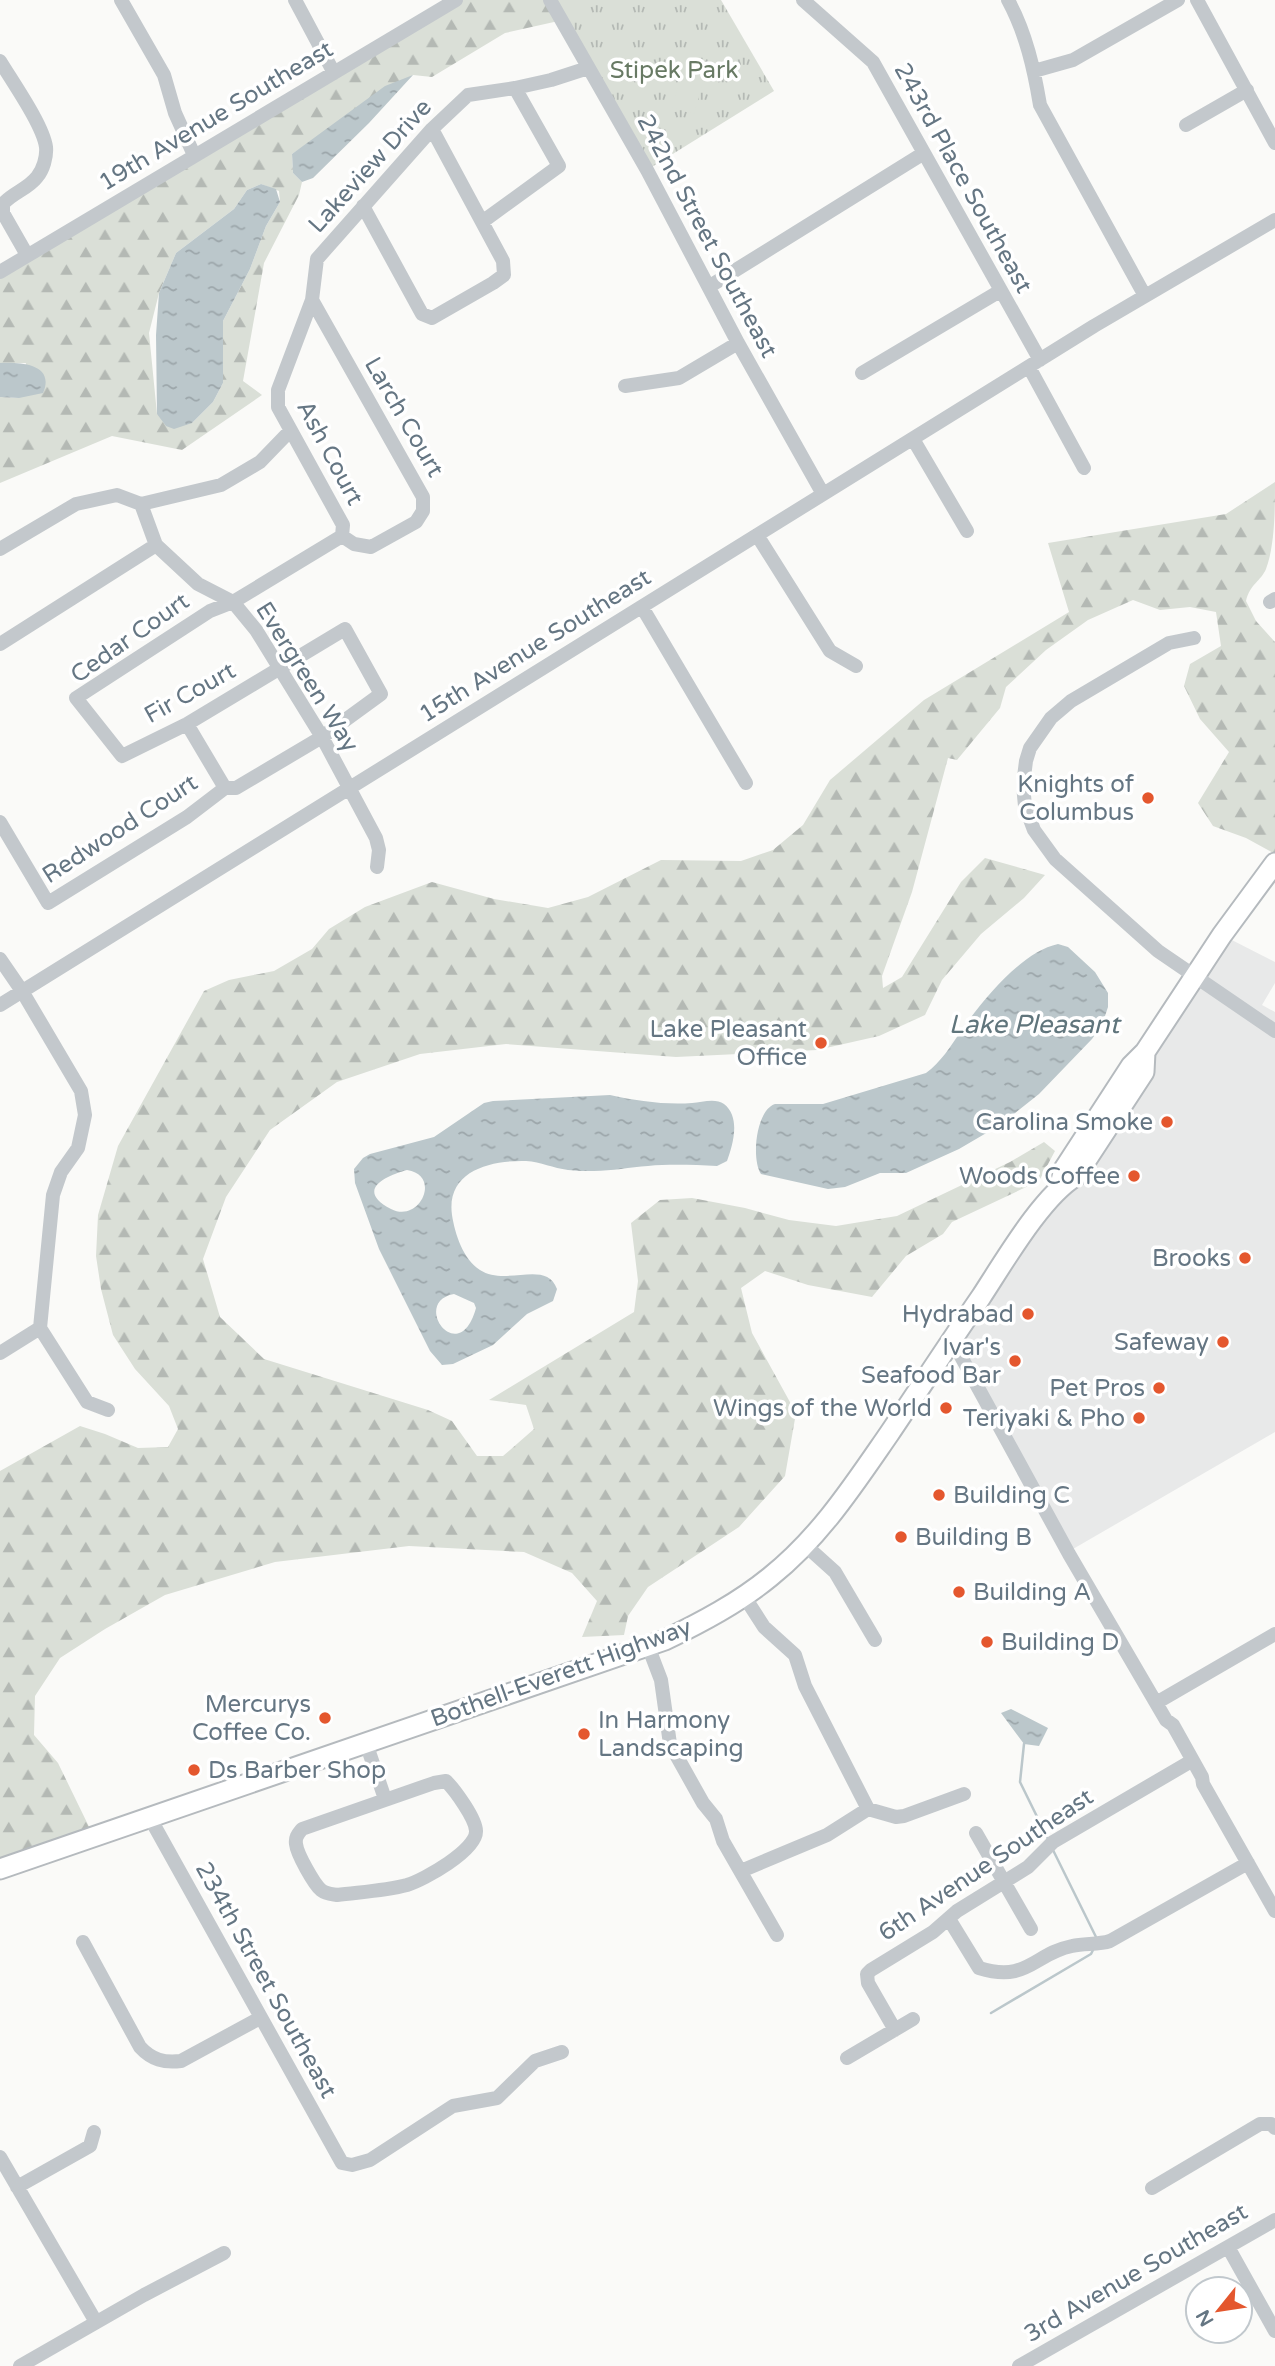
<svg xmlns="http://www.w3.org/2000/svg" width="1275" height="2366" font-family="'Varela Round',sans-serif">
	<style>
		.built { fill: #e8e9e9 }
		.forest { fill: url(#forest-firs); fill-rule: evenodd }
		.park { fill: url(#park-tufts) }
		.pitch { fill: #dadfd7 }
		.water { fill: url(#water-ripples); fill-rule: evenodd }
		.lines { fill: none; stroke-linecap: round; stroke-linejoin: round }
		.stream { stroke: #bbc7cb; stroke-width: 2.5 }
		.major-casing { stroke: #b5babe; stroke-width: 23 }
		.minor { stroke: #c3c8cc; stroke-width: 14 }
		.major { stroke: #fff; stroke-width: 19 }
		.poi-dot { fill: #e4572e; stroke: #fff; stroke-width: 2.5 }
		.labels { text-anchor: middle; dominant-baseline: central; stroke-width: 7; stroke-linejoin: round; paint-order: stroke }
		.park-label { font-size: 24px; fill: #687a64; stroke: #fff }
		.street-label { font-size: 24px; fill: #657683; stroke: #fff }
		.poi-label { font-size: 24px; fill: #657683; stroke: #fff; text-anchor: end }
		.water-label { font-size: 26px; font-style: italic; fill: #60757c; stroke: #fff }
	</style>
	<defs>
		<pattern id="forest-firs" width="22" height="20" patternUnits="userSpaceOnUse" patternTransform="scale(1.75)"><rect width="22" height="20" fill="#dadfd7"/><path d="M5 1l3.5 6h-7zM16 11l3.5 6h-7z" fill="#b4b9b4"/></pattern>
		<pattern id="park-tufts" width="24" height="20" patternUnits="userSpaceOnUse" patternTransform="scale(1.75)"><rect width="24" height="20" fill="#dadfd7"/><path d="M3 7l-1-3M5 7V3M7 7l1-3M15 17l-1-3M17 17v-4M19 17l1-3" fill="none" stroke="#b4b9b4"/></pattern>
		<pattern id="water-ripples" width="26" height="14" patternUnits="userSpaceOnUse" patternTransform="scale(1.75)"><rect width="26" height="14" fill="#bbc7cb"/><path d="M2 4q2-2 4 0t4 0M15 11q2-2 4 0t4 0" fill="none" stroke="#9ca6aa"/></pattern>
	</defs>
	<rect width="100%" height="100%" fill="#fafaf8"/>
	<path class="built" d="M 1222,935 L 1275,962 L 1275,983 L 1262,1005 L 1275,1012 L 1275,1432 L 1073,1549 L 952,1340 Z"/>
	<path class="forest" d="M 456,0 L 550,0 L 563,20 L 505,33 L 432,77 L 413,75 L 292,154 L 293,173 L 302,182 L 299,195 L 264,263 L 243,381 L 262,395 L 182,450 L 112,436 L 0,483 L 0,397 L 19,398 L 26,363 L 0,363 L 0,273 ZM 261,184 L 279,191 L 280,202 L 266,226 L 250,269 L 223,321 L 223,383 L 213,402 L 192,423 L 157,414 L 149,333 L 159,293 L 176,253 L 234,209 L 247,190 Z
		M 1275,482 C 1275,508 1275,545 1266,569 C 1261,581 1250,584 1246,601 L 1256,621 L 1275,642 L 1275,854 L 1246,838 L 1213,826 L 1198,803 L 1229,752 L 1200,719 L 1184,686 L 1190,664 L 1221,646 L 1216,612 L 1190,607 L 1160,610 L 1133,600 L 1088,620 L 1046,650 L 1006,687 L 1000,708 L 957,760 L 948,758 L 912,892 L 882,976 L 883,988 L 902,977 L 961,882 L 985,858 L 1045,875 L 1024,898 L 981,934 L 942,980 L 925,1015 L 879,1036 L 817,1050 L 676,1057 L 506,1044 L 420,1054 L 337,1082 L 270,1130 L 226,1197 L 203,1259 L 220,1317 L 264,1359 L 428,1410 L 452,1421 L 477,1456 L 503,1456 L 534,1429 L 526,1405 L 489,1400 L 634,1312 L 638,1281 L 631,1223 L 660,1200 L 692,1198 L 745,1208 L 789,1220 L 836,1226 L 897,1216 L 1010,1162 L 1044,1142 L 1055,1151 L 1039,1181 L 952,1222 L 943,1234 L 906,1256 L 872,1297 L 808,1285 L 765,1271 L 741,1288 L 752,1333 L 796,1413 L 785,1476 L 739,1527 L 648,1587 L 628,1616 L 624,1635 L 582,1637 L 597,1601 L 572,1573 L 524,1552 L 409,1546 L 275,1562 L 165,1595 L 105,1629 L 60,1658 L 35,1696 L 34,1735 L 58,1763 L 94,1837 L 0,1869 L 0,1471 L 80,1426 L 105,1434 L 138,1448 L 168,1447 L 178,1429 L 169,1406 L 135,1369 L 113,1335 L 101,1289 L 96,1256 L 98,1215 L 118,1146 L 204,991 L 229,980 L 274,971 L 312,949 L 329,929 L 365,907 L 432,882 L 494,899 L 548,908 L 588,897 L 661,860 L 741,861 L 773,850 L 803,825 L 830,780 L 924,700 L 1069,612 L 1048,543 L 1226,514 Z"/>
	<path class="park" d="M 552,0 L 721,0 L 774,91 L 647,170 Z"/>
	<path class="pitch" d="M 683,69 L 705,76 L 694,114 L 672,107 Z"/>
	<path class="water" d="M 413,75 L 369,123 L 313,178 L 302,182 L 293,173 L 292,154 L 385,86 Z
		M 261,184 L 276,189 L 280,202 L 266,226 L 250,269 L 223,321 L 223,383 L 213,402 L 192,423 L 174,429 L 166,426 L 157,414 L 156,335 L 159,293 L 176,253 L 234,209 L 247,190 Z
		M 0,363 C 18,362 56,363 43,393 L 19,398 L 0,397 Z
		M 1058,944 L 1068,947 L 1095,972 L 1108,993 L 1108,1007 L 1102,1025 L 1092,1039 L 1039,1094 L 1000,1125 L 959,1149 L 906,1173 L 880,1173 L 845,1187 L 828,1189 L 761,1174 C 751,1159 756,1110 775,1104 L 823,1104 L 926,1073 C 941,1062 950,1047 961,1031 C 982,1001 1021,952 1058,944 Z
		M 610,1095 C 636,1101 666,1105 692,1103 C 702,1102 716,1098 724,1104 C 741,1117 733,1145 727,1161 L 717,1166 C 694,1165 670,1164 648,1166 C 630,1167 612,1171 594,1171 C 586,1171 576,1171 568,1170 C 553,1168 541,1162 526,1161 C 490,1160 446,1171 452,1215 C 455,1234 463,1259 480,1270 C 506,1287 546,1259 557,1289 L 553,1301 L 527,1314 L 493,1345 L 453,1364 L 442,1365 L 430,1351 L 379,1249 L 355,1183 L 354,1169 L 363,1158 L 370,1154 L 434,1137 L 484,1103 L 493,1101 ZM 407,1170 C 442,1175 420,1224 391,1209 C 355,1190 385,1176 407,1170 ZM 454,1294 L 474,1303 L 476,1308 C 459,1370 410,1302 454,1294 Z
		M 1011,1709 L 1048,1728 L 1039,1746 L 1024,1744 L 1001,1713 Z"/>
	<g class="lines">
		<path class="stream" d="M 1024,1744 L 1020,1782 L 1048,1839
			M 1052,1848 L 1097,1939
			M 991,2013 L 1091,1954 L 1094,1948"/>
		<defs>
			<path id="major" d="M 1060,1185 L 1064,1169 L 1131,1066 L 1145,1052 L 1222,935 L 1275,863
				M 0,1869 L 665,1640 C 702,1622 738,1603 770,1577 C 820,1537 853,1486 889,1434 C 920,1388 950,1342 981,1297 C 1004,1262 1042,1196 1076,1176 L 1144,1072 L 1145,1052"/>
		</defs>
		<use href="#major" class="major-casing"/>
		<path class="minor" d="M 121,0 L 164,75 L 175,113 L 194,155
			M 295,0 L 334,73
			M 550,0 L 647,170 L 738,343 L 823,494
			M 803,0 L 873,62 L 1040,360
			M 1008,0 C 1026,33 1034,69 1040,105 L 1145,296
			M 1197,0 L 1275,143
			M 0,61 C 12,81 43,125 46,147 C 47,157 43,170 37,177 C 28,189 12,193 3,204 L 3,213 L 27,255
			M 1034,71 L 1073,60 L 1178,0
			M 1186,125 L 1247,90
			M 363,206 L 422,314 L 432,318 L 493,283 L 504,275 L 503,261 L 432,129
			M 482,222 L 559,166 L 515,88
			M 0,272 L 456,0
			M 710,286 L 924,153
			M 312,300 L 423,497 L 423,511 L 416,522 L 371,547 L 354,544 L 342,536
			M 1029,367 L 1084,468
			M 862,373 L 1000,291
			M 625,386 L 679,378 L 738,343
			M 913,439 L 967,531
			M 141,504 L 156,545 L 198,584 L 233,602 L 256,630 L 322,737 L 376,838 L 379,850 L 377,867
			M 141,504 L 221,485 L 260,462 L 290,431
			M 757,535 L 830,651 L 856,666
			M 342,536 L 343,525 L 278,407 L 278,390 L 312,300 L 317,259 L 432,129 L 468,95 L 515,88 L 551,80 L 588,68
			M 0,549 L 76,504 L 117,495 L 141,504
			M 1270,602 L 1275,599
			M 642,607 L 746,783
			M 1194,638 L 1169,643 L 1071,701 L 1051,718 L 1030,748 L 1026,761 L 1023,785 L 1025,806 L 1034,830 L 1055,859 L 1158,951 L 1275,1031
			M 0,644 L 156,545
			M 187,724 L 225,788
			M 225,788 L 236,788 L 322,737 L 381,694 L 345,629 L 187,724 L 122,756 L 76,698 L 210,611 L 233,602 L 342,536
			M 0,822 L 48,903 L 187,817 L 225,788
			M 0,959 L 22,991 L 81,1091 L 85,1115 L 78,1148 L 61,1172 L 53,1195 L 40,1328
			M 0,1005 L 1094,326 L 1275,220
			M 40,1328 L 87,1402 L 108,1410
			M 952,1340 L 1069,1554 L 1166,1720 L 1173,1725 L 1202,1777 L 1203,1784 L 1275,1911
			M 0,1353 L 40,1328
			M 805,1545 L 835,1572 L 875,1640
			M 744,1596 L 764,1627 L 795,1655 L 805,1686 L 868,1809
			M 648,1646 L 661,1680 L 670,1744 L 703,1803 L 716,1819 L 723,1841 L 777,1935
			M 1156,1703 L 1275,1634
			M 366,1743 L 385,1799
			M 446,1781 C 455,1790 476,1819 476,1831 C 477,1850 424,1880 407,1885 C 384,1891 360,1892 337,1895 C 331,1894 326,1894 321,1890 C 314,1884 297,1854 296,1844 C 295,1837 298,1834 302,1829 L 434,1783 Z
			M 150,1818 L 342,2163 L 352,2165 L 370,2160 L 453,2106 L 497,2098 L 535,2061 L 562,2052
			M 976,1833 L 1031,1929
			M 741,1871 L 827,1835 L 868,1809 L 896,1817 L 904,1816 L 964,1794
			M 949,1919 L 979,1968 C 1028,1983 1033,1954 1072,1946 C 1085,1943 1098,1945 1110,1941 L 1248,1863
			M 83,1942 L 140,2047 C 152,2060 164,2063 181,2061 L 260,2018
			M 895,2030 L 868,1983 L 867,1974 L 871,1970 L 933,1932 L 957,1911 L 1028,1867 L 1053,1842 L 1188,1763
			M 847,2058 L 913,2019
			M 0,2157 L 96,2322
			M 17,2187 L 90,2146 L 94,2132
			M 1152,2188 L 1260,2124 L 1271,2124 L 1275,2128
			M 1228,2247 L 1275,2331
			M 20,2366 L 144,2295 L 224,2253
			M 1019,2366 L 1275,2220"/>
		<use href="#major" class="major"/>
	</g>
	<g class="poi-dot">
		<circle cx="1148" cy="798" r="7"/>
		<circle cx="821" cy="1043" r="7"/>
		<circle cx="1167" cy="1122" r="7"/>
		<circle cx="1134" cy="1176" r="7"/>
		<circle cx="1245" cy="1258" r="7"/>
		<circle cx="1028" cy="1314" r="7"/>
		<circle cx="1223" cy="1342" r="7"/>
		<circle cx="1015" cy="1361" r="7"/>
		<circle cx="1159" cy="1388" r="7"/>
		<circle cx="946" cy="1408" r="7"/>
		<circle cx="1139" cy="1418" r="7"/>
		<circle cx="939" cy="1495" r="7"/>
		<circle cx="901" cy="1537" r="7"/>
		<circle cx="959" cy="1592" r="7"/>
		<circle cx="987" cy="1642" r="7"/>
		<circle cx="325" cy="1718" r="7"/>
		<circle cx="584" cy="1734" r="7"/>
		<circle cx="194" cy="1770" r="7"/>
	</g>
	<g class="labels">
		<g class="park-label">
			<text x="674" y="70">Stipek Park</text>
		</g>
		<g class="street-label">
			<text transform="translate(216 116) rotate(-31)">19th Avenue Southeast</text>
			<text transform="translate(370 166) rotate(-48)">Lakeview Drive</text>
			<text transform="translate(963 178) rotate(61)">243rd Place Southeast</text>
			<text transform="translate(707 236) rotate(62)">242nd Street Southeast</text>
			<text transform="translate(404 417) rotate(60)">Larch Court</text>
			<text transform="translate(330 453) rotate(62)">Ash Court</text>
			<text transform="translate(130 638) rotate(-35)">Cedar Court</text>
			<text transform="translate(535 646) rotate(-32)">15th Avenue Southeast</text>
			<text transform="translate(307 677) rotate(58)">Evergreen Way</text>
			<text transform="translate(190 693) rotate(-29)">Fir Court</text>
			<text transform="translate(120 829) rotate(-33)">Redwood Court</text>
			<text transform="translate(561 1673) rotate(-20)">Bothell-Everett Highway</text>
			<text transform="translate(986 1865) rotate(-34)">6th Avenue Southeast</text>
			<text transform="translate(266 1980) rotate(61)">234th Street Southeast</text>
			<text transform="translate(1136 2273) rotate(-30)">3rd Avenue Southeast</text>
		</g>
		<g class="poi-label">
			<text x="1134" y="784">Knights of<tspan x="1134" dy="28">Columbus</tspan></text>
			<text x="807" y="1029">Lake Pleasant<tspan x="807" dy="28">Office</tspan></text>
			<text x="1153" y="1122">Carolina Smoke</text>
			<text x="1120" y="1176">Woods Coffee</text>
			<text x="1231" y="1258">Brooks</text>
			<text x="1014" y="1314">Hydrabad</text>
			<text x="1209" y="1342">Safeway</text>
			<text x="1001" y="1347">Ivar's<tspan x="1001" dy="28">Seafood Bar</tspan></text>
			<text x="1145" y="1388">Pet Pros</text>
			<text x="932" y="1408">Wings of the World</text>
			<text x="1125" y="1418">Teriyaki &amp; Pho</text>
			<text x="953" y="1495" text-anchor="start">Building C</text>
			<text x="915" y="1537" text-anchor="start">Building B</text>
			<text x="973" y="1592" text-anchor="start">Building A</text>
			<text x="1001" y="1642" text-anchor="start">Building D</text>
			<text x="311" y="1704">Mercurys<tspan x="311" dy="28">Coffee Co.</tspan></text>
			<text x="598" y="1720" text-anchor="start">In Harmony<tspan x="598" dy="28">Landscaping</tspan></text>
			<text x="208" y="1770" text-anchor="start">Ds Barber Shop</text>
		</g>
		<g class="water-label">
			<text x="1034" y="1024">Lake Pleasant</text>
		</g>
	</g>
	<g transform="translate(1219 2310) rotate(240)"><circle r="33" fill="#ffffff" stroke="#c1c8cd" stroke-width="2"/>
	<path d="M0-5L12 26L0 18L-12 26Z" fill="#e4572e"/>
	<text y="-10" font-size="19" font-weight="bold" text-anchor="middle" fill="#657683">N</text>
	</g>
</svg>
